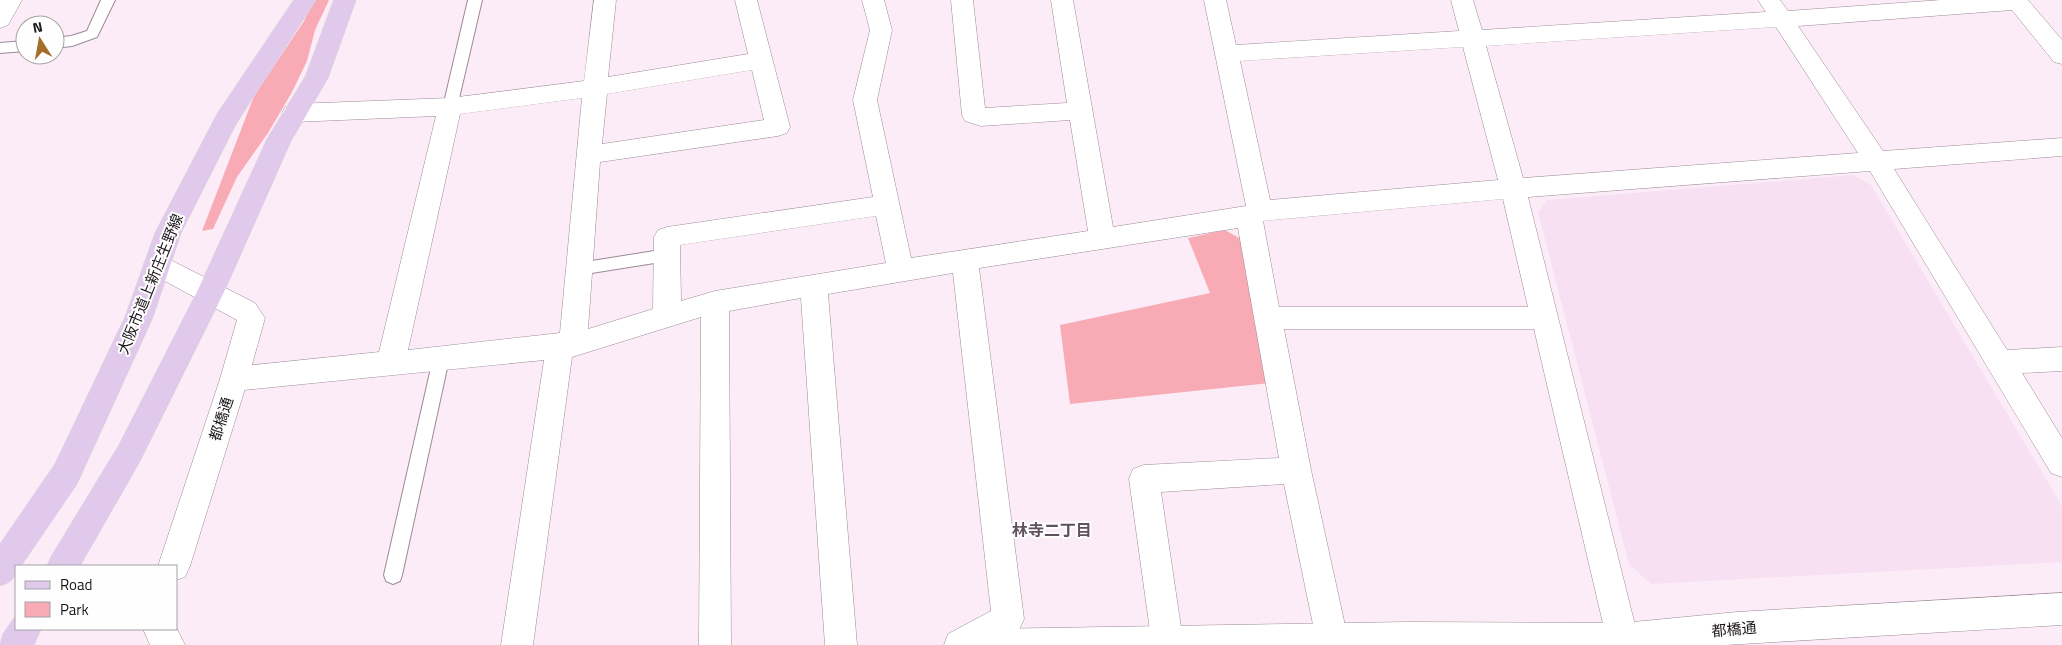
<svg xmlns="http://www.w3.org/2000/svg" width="2062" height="645" font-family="'Titillium Web','Noto Sans JP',sans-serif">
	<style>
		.built { fill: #f7e0f2 }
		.green { fill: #f8abb5 }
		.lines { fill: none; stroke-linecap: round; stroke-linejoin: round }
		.service-casing { stroke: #9a8b96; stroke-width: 2 }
		.minor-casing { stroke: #9a8b96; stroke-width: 1 }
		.tertiary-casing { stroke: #9a8b96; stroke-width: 1 }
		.primary-casing { stroke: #d6d5d6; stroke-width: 1 }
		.service { fill: #fff; fill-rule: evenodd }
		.minor { fill: #fff; fill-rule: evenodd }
		.tertiary { fill: #fff; fill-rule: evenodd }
		.primary { fill: #e1c9ec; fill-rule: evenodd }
		.labels { text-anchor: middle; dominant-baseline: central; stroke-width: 4; stroke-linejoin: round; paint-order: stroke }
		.street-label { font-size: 15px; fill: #1d181c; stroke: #fefefe }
		.neighbourhood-label { font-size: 16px; font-weight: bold; fill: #60525d; stroke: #fefefe }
	</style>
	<rect width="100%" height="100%" fill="#fcecf8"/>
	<path class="built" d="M 1853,175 L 1871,185 L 2062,506 L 2062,562 L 1651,584 L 1629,564 L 1538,212 L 1547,200 Z"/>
	<path class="green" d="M 314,0 L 329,0 L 315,30 L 307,61 L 292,92 L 268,133 L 237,177 L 213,229 L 202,231 L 254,96 L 304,21 Z
		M 1225,230 L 1241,239 L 1270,383 L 1070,404 L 1060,325 L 1210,293 L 1188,238 Z"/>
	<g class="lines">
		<defs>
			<path id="service" d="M 101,0 L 115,0 L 97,37 L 72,46 L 55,48 L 55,38 L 71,36 L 87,31 Z
				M 468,0 L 482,0 L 457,107 L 455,111 L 450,112 L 445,111 L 443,107 Z
				M 25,41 L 25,51 L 0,53 L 0,43 Z
				M 667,249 L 673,251 L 675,255 L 673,259 L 667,261 L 579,275 L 573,273 L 571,269 L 573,265 L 579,263 Z
				M 441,352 L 447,354 L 449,359 L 402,575 L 400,581 L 393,584 L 386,581 L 384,575 L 433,359 L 435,354 Z"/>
			<path id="minor" d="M 0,0 L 22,0 L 8,25 L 0,28 Z
				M 594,0 L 616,0 L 608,77 L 748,54 L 735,0 L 757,0 L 790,127 L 787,133 L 778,136 L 600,162 L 588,329 L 653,309 L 654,237 L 658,230 L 667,227 L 873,197 L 853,100 L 870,30 L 862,0 L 884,0 L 892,30 L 877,100 L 911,258 L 1088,231 L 1070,120 L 981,126 L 965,121 L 962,115 L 951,0 L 973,0 L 985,108 L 1067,103 L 1051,0 L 1073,0 L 1113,227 L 1246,206 L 1204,0 L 1226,0 L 1236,45 L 1459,31 L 1451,0 L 1473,0 L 1482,30 L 1766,12 L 1758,0 L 1780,0 L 1788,11 L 1941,0 L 2028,0 L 2062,40 L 2062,64 L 2054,62 L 2012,10 L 1798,26 L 1883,151 L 2062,138 L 2062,156 L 1894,169 L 2007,350 L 2062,347 L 2062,371 L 2022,373 L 2062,438 L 2062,477 L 2051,473 L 1870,171 L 1528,197 L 1640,645 L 1608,645 L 1534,329 L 1284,329 L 1311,470 L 1348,639 L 1346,645 L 1318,645 L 1316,639 L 1284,484 L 1161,492 L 1183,641 L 1182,645 L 1152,645 L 1129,479 L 1133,469 L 1144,465 L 1279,458 L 1238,228 L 979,268 L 1024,619 L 1019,630 L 992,645 L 944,645 L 948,634 L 991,611 L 953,273 L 828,294 L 857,645 L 825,645 L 801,298 L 729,311 L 731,645 L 699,645 L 701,317 L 572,357 L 533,645 L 501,645 L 544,360 L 234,391 L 224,388 L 220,379 L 224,370 L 234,367 L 379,352 L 436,116 L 294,122 L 285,119 L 282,113 L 285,107 L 294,104 L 450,98 L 584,81 ZM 1776,27 L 1858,153 L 1523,178 L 1486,46 ZM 1463,47 L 1498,180 L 1270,200 L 1240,61 ZM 752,70 L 764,120 L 602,144 L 607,94 ZM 582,98 L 560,333 L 408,350 L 460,114 ZM 1503,199 L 1528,307 L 1279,307 L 1263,221 ZM 876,216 L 886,263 L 715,291 L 681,301 L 680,245 Z"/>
			<path id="tertiary" d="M 157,253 L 255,303 L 265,318 L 248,379 L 190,566 L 185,577 L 176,580 L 176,566 L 158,566 L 220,379 L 237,320 L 148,272 L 144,264 L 148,256 Z
				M 2062,593 L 2062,625 L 1725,645 L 969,645 L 973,634 L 985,629 L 1408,622 L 1623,623 L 1737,612 Z
				M 176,627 L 185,645 L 150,645 L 143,629 L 176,629 Z"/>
			<path id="primary" d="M 294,0 L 316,0 L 236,124 L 181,233 L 153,317 L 77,484 L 21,566 L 16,566 C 16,579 11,582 0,586 L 0,544 L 55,464 L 125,317 L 155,233 L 217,114 Z
				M 334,0 L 356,0 L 328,78 L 291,141 L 224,292 L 139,463 L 80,566 L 47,566 L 52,555 L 119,445 L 197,292 L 267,139 L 305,77 Z
				M 16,617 L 16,629 L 41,629 L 34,645 L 0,645 L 3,634 L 14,618 Z"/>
		</defs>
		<use href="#service" class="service-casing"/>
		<use href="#minor" class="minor-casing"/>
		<use href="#tertiary" class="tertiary-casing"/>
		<use href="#primary" class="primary-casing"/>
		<use href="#service" class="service"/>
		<use href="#minor" class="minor"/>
		<use href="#tertiary" class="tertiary"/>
		<use href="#primary" class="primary"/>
	</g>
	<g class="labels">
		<g class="street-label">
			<text transform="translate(150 284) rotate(-68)">大阪市道上新庄生野線</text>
			<text transform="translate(221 419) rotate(-72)">都橋通</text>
			<text transform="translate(1734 629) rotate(-5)">都橋通</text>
		</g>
		<g class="neighbourhood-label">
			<text x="1052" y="530">林寺二丁目</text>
		</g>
	</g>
	<rect x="15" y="565" width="162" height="65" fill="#fefefe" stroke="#a4a2a4"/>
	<rect x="25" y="581" width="25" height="8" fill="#e1c9ec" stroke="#a4a2a4"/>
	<text x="60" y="590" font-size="15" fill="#1d181c">Road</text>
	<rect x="25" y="602" width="25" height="15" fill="#f8abb5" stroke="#a4a2a4"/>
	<text x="60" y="615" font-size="15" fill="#1d181c">Park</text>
	<g transform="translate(40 40) rotate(349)"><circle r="24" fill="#fefefe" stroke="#a4a2a4"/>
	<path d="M0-4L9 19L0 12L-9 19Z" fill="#a56d2a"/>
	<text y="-8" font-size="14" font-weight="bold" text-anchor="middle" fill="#1d181c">N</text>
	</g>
</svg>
